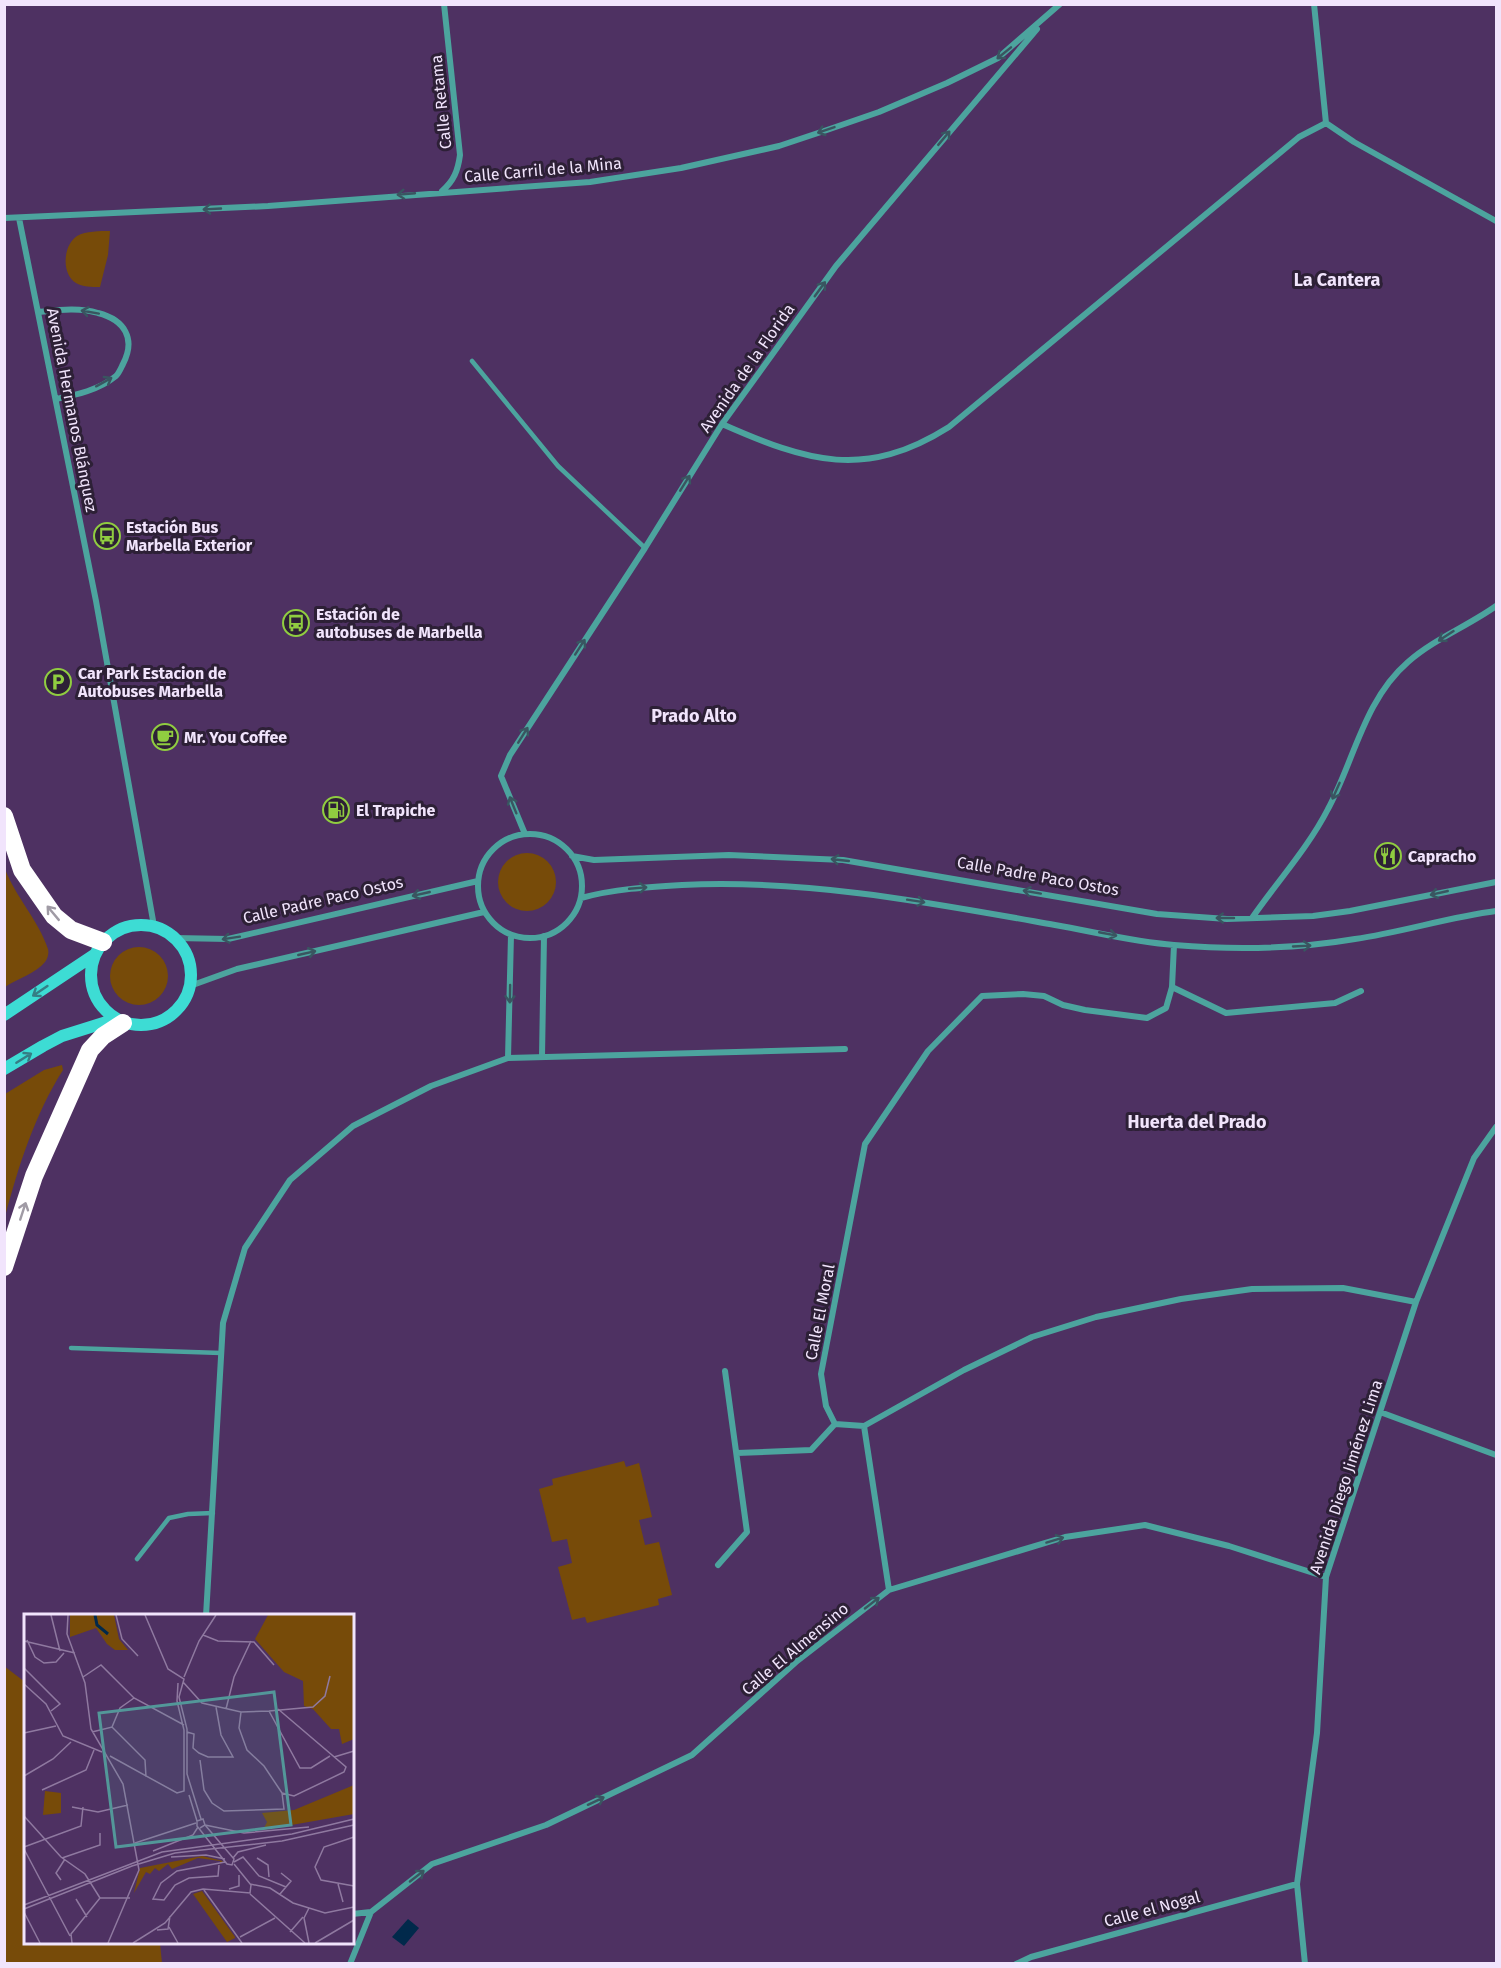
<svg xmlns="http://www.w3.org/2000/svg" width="1501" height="1968" font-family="'Fira Sans',sans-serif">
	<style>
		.green { fill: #774b09 }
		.water { fill: #01294b }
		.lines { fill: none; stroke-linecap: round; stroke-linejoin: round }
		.service { stroke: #4ca49e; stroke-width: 4.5 }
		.minor { stroke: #4ca49e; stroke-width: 6 }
		.secondary { stroke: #3ddcd4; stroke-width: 12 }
		.motorway { stroke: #fff; stroke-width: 18 }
		.oneway { stroke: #395560 }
		.oneway2 { stroke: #a09ba5 }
		.oneway3 { stroke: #357e85 }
		.labels { text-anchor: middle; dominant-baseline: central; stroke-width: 6; stroke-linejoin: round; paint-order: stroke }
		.street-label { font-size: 16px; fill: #f1e4fc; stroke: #2d2036 }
		.poi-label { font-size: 16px; font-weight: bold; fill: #f1e4fc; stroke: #2d2036; text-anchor: start }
		.neighbourhood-label { font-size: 18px; font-weight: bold; fill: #f1e4fc; stroke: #2d2036 }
		.inset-river { fill: none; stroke: #01294b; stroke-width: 3 }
		.inset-road { fill: none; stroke: #8f79a0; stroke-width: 1.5 }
		.view { fill: #539799; fill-opacity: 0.15; stroke: #539799; stroke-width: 3 }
		.inset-edge { fill: none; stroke: #f1e4fc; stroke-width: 3 }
	</style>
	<rect width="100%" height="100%" fill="#4e3162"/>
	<path class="green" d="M 110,231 L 108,255 L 100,287 C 92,287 82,287 76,283 C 61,274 63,245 77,236 C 86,231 100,231 110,231 Z
		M498 882a29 29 0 1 1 58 0a29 29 0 1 1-58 0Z
		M 5,869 C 15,896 39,921 48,949 C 49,953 48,958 45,962 C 36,973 17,979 5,987 Z
		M110 976a29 29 0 1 1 58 0a29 29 0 1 1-58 0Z
		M 62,1065 L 63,1070 C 35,1114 18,1167 5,1217 L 5,1094 L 44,1070 Z
		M 624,1461 L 626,1467 L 639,1463 L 652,1517 L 639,1520 L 645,1545 L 659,1542 L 672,1595 L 658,1599 L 659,1605 L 587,1623 L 585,1617 L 572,1620 L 558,1567 L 572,1563 L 567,1539 L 552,1542 L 539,1489 L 553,1485 L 552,1479 Z
		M 4,1666 L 25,1682 L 26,1942 L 160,1943 L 162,1963 L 5,1963 Z"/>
	<path class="water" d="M 408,1919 L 419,1928 L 404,1946 L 392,1937 Z"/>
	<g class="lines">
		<path class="service" d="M 472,361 L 558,466 L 645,548
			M 71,1348 L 221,1353
			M 137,1559 L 169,1518 L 188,1514 L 213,1513"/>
		<path class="minor" d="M 1326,123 L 1354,142 L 1496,221
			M 442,191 C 454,181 458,170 460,155 L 444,4
			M 4,218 L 268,206 L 590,182 L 681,168 L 779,146 L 824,131 L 879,112 L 947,83 L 998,58 L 1060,4
			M 19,218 L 96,601 L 154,926
			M 39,312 C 58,310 79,307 98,313 C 125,320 136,339 123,364 C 121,368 119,373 116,376 C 99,390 76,395 56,399
			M 722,424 C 808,462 865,480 949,427 L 1299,137 L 1326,123 L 1314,4
			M 525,834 L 501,776 L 510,755 L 645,548 L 722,424 L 836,266 L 1037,29
			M478 886a52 52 0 1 1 104 0a52 52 0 1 1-104 0Z
			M 572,856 L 594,860 L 729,855 L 843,860 L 1157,914 L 1227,919 L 1313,916 L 1350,911 L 1496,882
			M 581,898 C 614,889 647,887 682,885 C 808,879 932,903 1055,925 C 1095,932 1134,942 1174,945 C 1235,950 1296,949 1355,939 C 1403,932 1449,917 1496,911
			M 1252,918 C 1277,882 1308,848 1328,809 C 1354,761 1364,700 1408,662 C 1434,639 1468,626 1496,606
			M 175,938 L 228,939 L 478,881
			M 1174,945 L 1172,987 L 1166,1008 L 1147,1018 L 1085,1010 L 1063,1005 L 1044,996 L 1023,994 L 982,996 L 928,1051 L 865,1144 L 821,1374 L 826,1406 L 835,1424 L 864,1426 L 964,1370 L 1032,1337 L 1096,1317 L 1181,1299 L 1252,1289 L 1343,1288 L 1416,1302
			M 190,986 L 237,969 L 484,912
			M 1172,987 L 1226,1013 L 1335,1003 L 1361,991
			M 542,1057 L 544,936
			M 508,1058 L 511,935
			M 1380,1412 L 1496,1455
			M 864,1426 L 889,1590
			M 737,1453 L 811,1450 L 835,1424
			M 718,1565 L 747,1532 L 725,1371
			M 206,1616 L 223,1323 L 245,1248 L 290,1180 L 353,1126 L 431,1086 L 508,1058 L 845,1049
			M 352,1914 L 371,1912
			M 350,1964 L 371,1912 L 432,1864 L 546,1825 L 692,1755 L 796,1662 L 889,1590 L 1065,1537 L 1145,1525 L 1229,1546 L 1326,1577
			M 1016,1964 L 1031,1957 L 1297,1884
			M 1305,1964 L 1297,1884 L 1317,1733 L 1326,1577 L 1416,1302 L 1474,1158 L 1496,1127"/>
		<path class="secondary" d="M91 975a50 50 0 1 1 100 0a50 50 0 1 1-100 0Z
			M 4,1015 L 94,955
			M 4,1069 L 43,1046 L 62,1036 L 116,1019"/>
		<path class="motorway" d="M 4,816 L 22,870 L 54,916 L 71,930 L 103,942
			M 4,1267 L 34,1176 L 90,1050 L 103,1036 L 123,1023"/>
	</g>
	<defs><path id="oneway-shaft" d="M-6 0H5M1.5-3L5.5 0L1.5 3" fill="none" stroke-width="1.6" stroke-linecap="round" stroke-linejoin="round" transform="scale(1.5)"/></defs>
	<g class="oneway">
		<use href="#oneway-shaft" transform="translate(1004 53) rotate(141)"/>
		<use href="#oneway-shaft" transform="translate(826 130) rotate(161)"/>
		<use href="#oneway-shaft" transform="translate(944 138) rotate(-50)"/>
		<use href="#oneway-shaft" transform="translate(406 194) rotate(175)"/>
		<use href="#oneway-shaft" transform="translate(212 209) rotate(177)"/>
		<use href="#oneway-shaft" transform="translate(820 289) rotate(-54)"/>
		<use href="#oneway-shaft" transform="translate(90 312) rotate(-170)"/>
		<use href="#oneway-shaft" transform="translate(104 382) rotate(-29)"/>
		<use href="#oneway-shaft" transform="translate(685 483) rotate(-58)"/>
		<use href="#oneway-shaft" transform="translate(1446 636) rotate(147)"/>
		<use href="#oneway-shaft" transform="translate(580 647) rotate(-57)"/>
		<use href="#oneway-shaft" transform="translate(523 735) rotate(-58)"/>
		<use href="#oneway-shaft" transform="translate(1336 791) rotate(114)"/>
		<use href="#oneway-shaft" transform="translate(513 805) rotate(-112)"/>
		<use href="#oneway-shaft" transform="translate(840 860) rotate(-174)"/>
		<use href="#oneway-shaft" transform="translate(638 888) rotate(-5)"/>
		<use href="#oneway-shaft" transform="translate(1032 892) rotate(-170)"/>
		<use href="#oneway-shaft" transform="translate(1439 893) rotate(167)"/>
		<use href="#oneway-shaft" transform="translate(421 894) rotate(167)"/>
		<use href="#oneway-shaft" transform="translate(916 901) rotate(9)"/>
		<use href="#oneway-shaft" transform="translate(1225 918) rotate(-180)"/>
		<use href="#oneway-shaft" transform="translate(1108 934) rotate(11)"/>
		<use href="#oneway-shaft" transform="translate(231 938) rotate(171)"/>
		<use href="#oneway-shaft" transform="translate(1302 946) rotate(-3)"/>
		<use href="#oneway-shaft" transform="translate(307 953) rotate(-13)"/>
		<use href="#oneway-shaft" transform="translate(510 994) rotate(91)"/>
		<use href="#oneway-shaft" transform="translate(1055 1540) rotate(-17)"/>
		<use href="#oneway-shaft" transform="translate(872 1603) rotate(-38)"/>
		<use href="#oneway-shaft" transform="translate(596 1801) rotate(-25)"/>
		<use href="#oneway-shaft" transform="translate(417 1876) rotate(-38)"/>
	</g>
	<g class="oneway2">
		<use href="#oneway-shaft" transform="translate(53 913) rotate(-130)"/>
		<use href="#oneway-shaft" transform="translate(23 1211) rotate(-72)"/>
	</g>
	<g class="oneway3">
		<use href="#oneway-shaft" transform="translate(40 991) rotate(146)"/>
		<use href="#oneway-shaft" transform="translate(24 1058) rotate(-32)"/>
	</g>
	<defs>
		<symbol id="bus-ring" viewBox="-11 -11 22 22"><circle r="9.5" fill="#2d2036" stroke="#90cd40" stroke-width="1.5"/><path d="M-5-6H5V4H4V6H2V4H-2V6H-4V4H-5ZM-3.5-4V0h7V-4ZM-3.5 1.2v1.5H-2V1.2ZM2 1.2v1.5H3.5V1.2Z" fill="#90cd40"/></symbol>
		<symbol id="parking-ring" viewBox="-11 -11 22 22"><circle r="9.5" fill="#2d2036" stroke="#90cd40" stroke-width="1.5"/><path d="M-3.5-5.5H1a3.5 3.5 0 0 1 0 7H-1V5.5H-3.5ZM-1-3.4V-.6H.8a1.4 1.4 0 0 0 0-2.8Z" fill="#90cd40"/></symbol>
		<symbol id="cafe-ring" viewBox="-11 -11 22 22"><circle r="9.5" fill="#2d2036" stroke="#90cd40" stroke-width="1.5"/><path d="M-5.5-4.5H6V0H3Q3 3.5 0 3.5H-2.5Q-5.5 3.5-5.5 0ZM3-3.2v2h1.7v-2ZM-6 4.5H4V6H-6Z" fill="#90cd40"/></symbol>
		<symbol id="fuel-ring" viewBox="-11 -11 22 22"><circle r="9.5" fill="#2d2036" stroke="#90cd40" stroke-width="1.5"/><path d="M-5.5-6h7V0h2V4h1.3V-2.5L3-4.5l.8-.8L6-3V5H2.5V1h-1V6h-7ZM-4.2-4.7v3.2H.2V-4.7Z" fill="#90cd40"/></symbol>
		<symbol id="restaurant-ring" viewBox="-11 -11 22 22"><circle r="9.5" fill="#2d2036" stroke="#90cd40" stroke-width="1.5"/><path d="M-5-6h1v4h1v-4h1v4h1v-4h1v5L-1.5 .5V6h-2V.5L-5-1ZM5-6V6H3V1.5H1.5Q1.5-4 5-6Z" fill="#90cd40"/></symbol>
	</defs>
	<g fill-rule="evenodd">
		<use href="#bus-ring" x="92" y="521" width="30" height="30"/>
		<use href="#bus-ring" x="281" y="608" width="30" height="30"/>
		<use href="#parking-ring" x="43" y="667" width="30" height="30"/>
		<use href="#cafe-ring" x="150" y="722" width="30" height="30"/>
		<use href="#fuel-ring" x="321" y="795" width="30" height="30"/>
		<use href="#restaurant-ring" x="1373" y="841" width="30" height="30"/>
	</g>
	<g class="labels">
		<g class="street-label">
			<text transform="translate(441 102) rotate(-96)">Calle Retama</text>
			<text transform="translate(543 170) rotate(-5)">Calle Carril de la Mina</text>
			<text transform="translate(747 368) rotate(-55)">Avenida de la Florida</text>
			<text transform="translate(72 410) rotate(79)">Avenida Hermanos Blánquez</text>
			<text transform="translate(1038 876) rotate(10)">Calle Padre Paco Ostos</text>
			<text transform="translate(323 900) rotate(-13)">Calle Padre Paco Ostos</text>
			<text transform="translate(820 1312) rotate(-79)">Calle El Moral</text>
			<text transform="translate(1346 1477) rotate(-72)">Avenida Diego Jiménez Lima</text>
			<text transform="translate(795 1649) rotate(-40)">Calle El Almensino</text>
			<text transform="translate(1152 1909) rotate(-15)">Calle el Nogal</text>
		</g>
		<g class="poi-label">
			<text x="126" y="527">Estación Bus<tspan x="126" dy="18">Marbella Exterior</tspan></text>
			<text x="316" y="614">Estación de<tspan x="316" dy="18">autobuses de Marbella</tspan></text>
			<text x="78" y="673">Car Park Estacion de<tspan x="78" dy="18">Autobuses Marbella</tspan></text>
			<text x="184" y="737">Mr. You Coffee</text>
			<text x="356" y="810">El Trapiche</text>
			<text x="1408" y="856">Capracho</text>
		</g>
		<g class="neighbourhood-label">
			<text x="1337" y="280">La Cantera</text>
			<text x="694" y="716">Prado Alto</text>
			<text x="1197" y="1122">Huerta del Prado</text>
		</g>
	</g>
	<g transform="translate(24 1614)">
		<rect width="330" height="330" fill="#4e3162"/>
		<path d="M 46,1 L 90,1 L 95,25 L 104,36 L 91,36 L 83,30 L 72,14 L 46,23 ZM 244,1 L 330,1 L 330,125 L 318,130 L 315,115 L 307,115 L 289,95 L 280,92 L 279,67 L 260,58 L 231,25 ZM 330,171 L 330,200 L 239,216 L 243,208 L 238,199 L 270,196 ZM 21,177 L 37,179 L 37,199 L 19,201 ZM 178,242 L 199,247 L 196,250 L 196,247 L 174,244 L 148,255 L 144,250 L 135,257 L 131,254 L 126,260 L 122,258 L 110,279 L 116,254 ZM 178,277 L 211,323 L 211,324 L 203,328 L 169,280 Z" fill="#774b09"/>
		<path class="inset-river" d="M 71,1 L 73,11 L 84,20"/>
		<path class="inset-road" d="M 27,1 L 36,37M 44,1 L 43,20 L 61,69 L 67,115 L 99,170 L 115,256 L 84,329M 92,1 L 98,25 L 114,42M 121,1 L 144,55 L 160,65 L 155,83 L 163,115 L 163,160 L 177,205M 179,21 L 194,27 L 230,28 L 250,51M 3,26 L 11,43 L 20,49 L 32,48 L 40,39M 0,27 L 51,39M 0,54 L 36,90 L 27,97M 59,63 L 77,51 L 110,84 L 160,111M 160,63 L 175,27 L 192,1M 159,68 L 178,89 L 217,98 L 245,97 L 289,93 L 301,82 L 306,62M 0,70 L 22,90 L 39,122 L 78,138M 202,95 L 210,63 L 227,27M 245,97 L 276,154 L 287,154 L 306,142M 217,98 L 215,114 L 223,136 L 240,152 L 258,179 L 270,182 L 320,158 L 322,153 L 254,95M 88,113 L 96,94 L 110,84M 68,118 L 88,113 L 121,146 L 122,163M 163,118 L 170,120 L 169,134 L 175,139 L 184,143 L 209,143 L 197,121 L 192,93M 0,119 L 32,112M 86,142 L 153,179 L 160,177 L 160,116 L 153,87 L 154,69M 310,143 L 330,137M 176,146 L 180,176 L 188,189 L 200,197 L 260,195 L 258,179M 0,162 L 29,145 L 47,128M 18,176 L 62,156 L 70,136M 165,181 L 173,207M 48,193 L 74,198 L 104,191M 0,202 L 37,243 L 61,260 L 76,284M 181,211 L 220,219 L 285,213M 176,214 L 181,211 L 179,205 L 173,207 L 173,212 L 203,250 L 208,251 L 210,245 L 181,211M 330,223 L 300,233 L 291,253 L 297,266 L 330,272M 111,229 L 172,209M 0,233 L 57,212 L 59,193M 0,235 L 46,322M 129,237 L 169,221 L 174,213M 147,243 L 182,241 L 201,245M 38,244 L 76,231 L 76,219M 209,244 L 214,238 L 242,231M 233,244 L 244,251 L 245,263M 210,248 L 219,243 L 235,262 L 262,273M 195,251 L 194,262 L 165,264 L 151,271 L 140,286 L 129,285 L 137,269 L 153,257 L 201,248M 37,266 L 32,259 L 41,245M 226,270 L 246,274 L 269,289 L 301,299 L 330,293M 314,270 L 319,288M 205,275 L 215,272 L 215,261M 180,276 L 218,329M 226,280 L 281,329M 256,280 L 267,267 L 257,259M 76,284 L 106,284M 52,285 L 63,303M 0,291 L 138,238 L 268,220 L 330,205M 285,294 L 280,304 L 285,329M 0,295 L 108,252 L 151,239 L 258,227 L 330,211M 0,298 L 16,329M 145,313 L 154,329M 133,316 L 144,315 L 146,302M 266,318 L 279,303M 216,323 L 251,304M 48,329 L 47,320 L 76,284M 109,329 L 141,309 L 167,278 L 179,275 L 226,279 L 227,271 L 210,250M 291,329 L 330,306"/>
		<path class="view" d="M 250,78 L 267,211 L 92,233 L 75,99 Z"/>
		<rect width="330" height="330" class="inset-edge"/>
	</g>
	<rect width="1501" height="1968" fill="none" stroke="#f1e4fc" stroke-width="12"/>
</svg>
